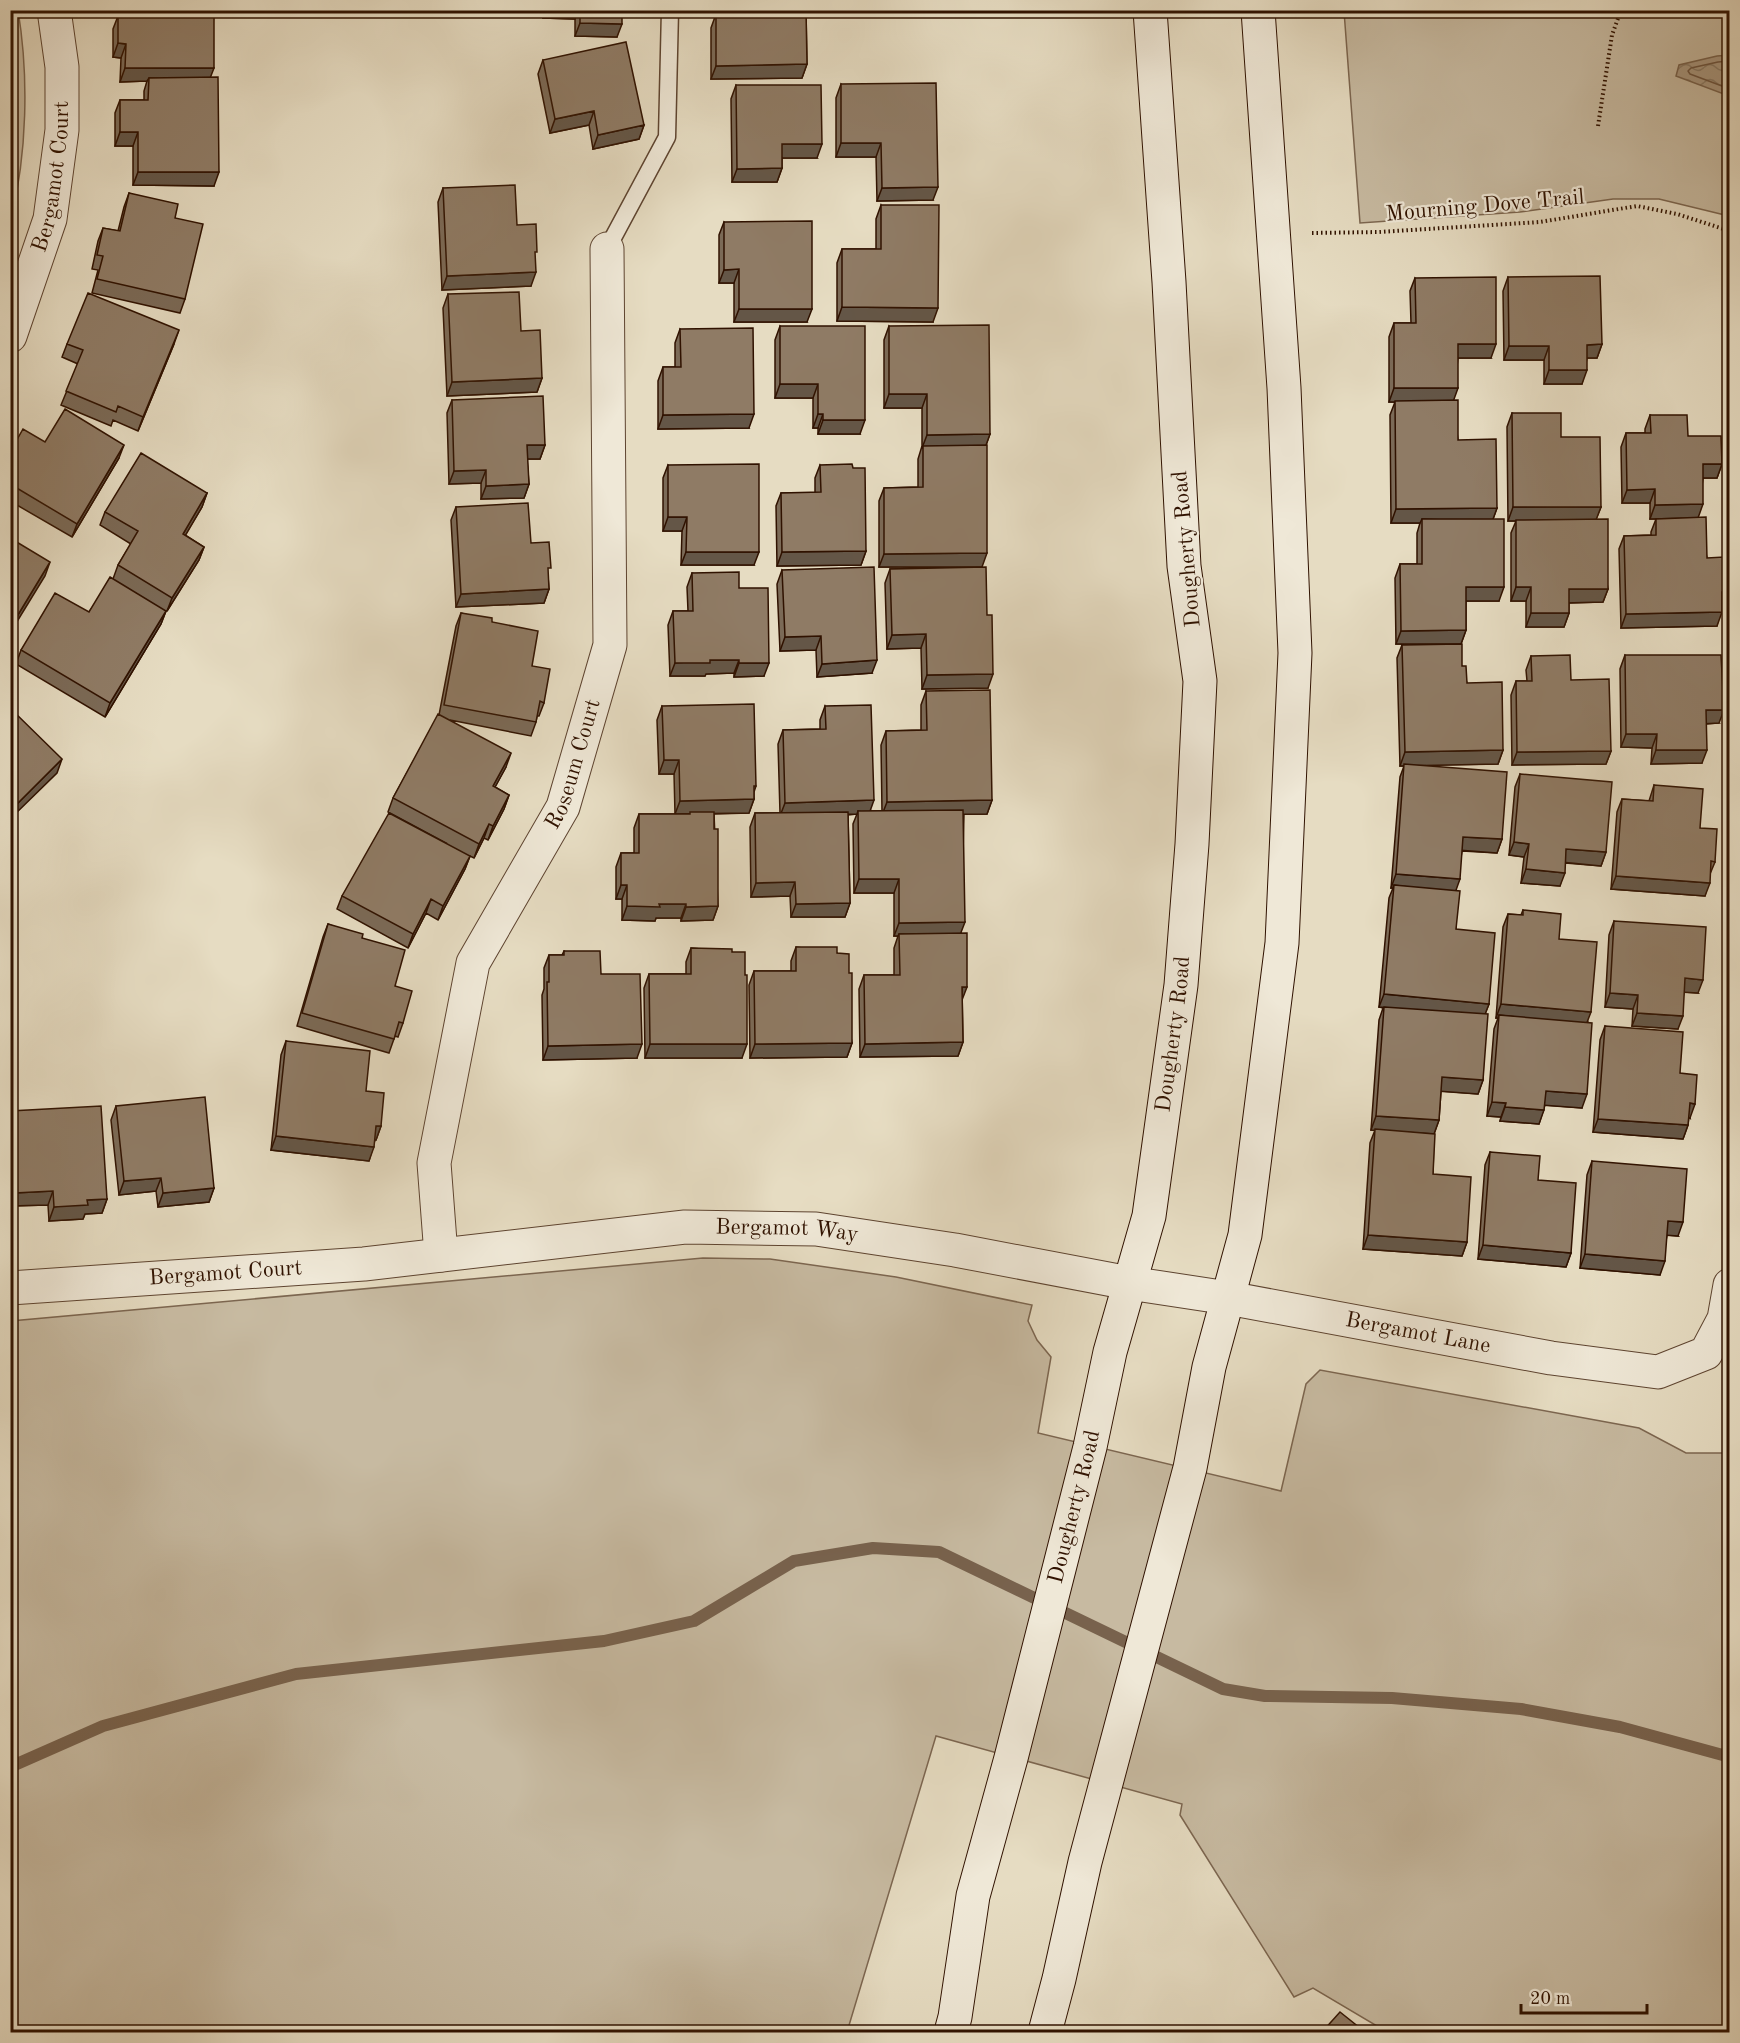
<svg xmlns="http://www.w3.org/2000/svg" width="1740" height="2043" font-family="'Old Standard TT',serif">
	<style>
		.green { fill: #c7baa1; stroke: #7c6650; stroke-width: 1.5 }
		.water { fill: url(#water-waves); stroke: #78624d; stroke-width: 1.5 }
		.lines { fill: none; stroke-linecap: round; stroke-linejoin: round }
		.shore { stroke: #6c5440; stroke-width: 1.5 }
		.stream { stroke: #78624d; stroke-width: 12 }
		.service-casing { stroke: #5e4430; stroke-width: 19 }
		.minor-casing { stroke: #5e4430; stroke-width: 35 }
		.secondary-casing { stroke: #301200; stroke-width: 35 }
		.path { stroke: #301200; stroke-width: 4; stroke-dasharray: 1.5 3; stroke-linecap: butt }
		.service { stroke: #efe8d7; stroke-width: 16 }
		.minor { stroke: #efe8d7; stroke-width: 33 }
		.secondary { stroke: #efe8d7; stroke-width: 33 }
		.wall { fill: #7b6a57; stroke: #301200; stroke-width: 1.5 }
		.shaded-wall { fill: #645647; stroke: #301200; stroke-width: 1.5 }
		.building { fill: #8f7b65; stroke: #301200; stroke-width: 1.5 }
		.labels { text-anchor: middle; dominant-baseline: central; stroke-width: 4.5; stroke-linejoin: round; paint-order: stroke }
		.street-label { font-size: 22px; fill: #301200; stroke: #efe8d7 }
	</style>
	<defs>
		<pattern id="water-waves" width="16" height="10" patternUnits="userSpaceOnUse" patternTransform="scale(1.5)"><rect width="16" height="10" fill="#a89780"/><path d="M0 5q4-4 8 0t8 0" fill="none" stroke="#897a66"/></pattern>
	</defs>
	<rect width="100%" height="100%" fill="#e6dcc2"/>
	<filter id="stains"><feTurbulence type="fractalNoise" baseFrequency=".00333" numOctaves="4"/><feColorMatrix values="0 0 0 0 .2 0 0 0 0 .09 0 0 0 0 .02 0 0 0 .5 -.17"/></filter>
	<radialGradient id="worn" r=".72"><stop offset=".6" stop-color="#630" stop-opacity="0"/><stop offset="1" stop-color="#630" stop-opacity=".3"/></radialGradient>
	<path class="green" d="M 18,10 C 29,77 27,154 11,219 L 10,11 Z
		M 1344,11 L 1729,11 L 1729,216 L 1659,199 L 1613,199 L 1520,212 L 1360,223 Z
		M 703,1258 L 770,1259 L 896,1277 L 1032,1305 L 1028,1321 L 1037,1340 L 1051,1357 L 1038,1433 L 1281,1491 L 1306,1384 L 1320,1370 L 1639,1428 L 1686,1453 L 1729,1453 L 1729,2032 L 1387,2032 L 1313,1988 L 1294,1997 L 1180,1815 L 1182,1804 L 936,1736 L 847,2032 L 11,2032 L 11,1321 Z"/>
	<path class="water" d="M 1729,55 L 1729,96 L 1676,76 L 1679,65 L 1717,56 Z"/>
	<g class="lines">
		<path class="shore" d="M 1730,61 L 1718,62 L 1691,68 L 1688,71 L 1690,74 L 1730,89"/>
		<path class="stream" d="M 10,1767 L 103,1726 L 296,1674 L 604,1641 L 694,1621 L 794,1561 L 873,1548 L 939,1552 L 1223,1689 L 1265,1696 L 1392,1698 L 1521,1709 L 1620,1727 L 1730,1757"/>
		<defs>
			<path id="service" d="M 607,249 L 667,137 L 670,10"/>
			<g id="minor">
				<path id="s1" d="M 10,336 L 50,219 L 62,130 L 62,67 L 54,10"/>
				<path id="s2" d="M 441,1255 L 434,1163 L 473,963 L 563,807 L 610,645 L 607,249"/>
				<path id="s3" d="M 10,1288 L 364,1264 L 685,1227 L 816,1229 L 955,1250 L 1129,1283 L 1228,1298 L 1551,1358 L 1658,1372 L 1706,1353 L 1724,1319 L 1730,1285"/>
			</g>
			<g id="secondary">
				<path id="s4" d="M 951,2032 L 955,2017 L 973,1896 L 1011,1758 L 1090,1447 L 1110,1352 L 1149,1216 L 1181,985 L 1192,844 L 1200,681 L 1184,566 L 1169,282 L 1150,10"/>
				<path d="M 1045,2032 L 1059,1979 L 1085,1862 L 1190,1468 L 1209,1367 L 1245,1235 L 1282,943 L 1295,653 L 1284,388 L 1258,10"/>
			</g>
		</defs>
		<use href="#service" class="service-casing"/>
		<use href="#minor" class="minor-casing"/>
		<use href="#secondary" class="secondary-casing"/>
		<path class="path" d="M 1598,126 L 1612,35 L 1621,10
			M 1312,233 L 1379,232 L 1540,222 L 1637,206 L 1677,214 L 1730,231"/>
		<use href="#service" class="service"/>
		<use href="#minor" class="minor"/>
		<use href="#secondary" class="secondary"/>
	</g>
	<path class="wall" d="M 131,10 L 214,10 L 210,77 L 214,186 L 133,185 L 133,146 L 115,146 L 115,113 L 120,100 L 144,100 L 144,91 L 147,81 L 120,82 L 121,58 L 113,57 L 113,29 L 118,16 L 131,16 Z
		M 543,10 L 622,10 L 617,37 L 575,36 L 575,19 L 543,18 Z
		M 730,10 L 806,10 L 807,64 L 802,78 L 711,79 L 711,28 L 716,14 L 730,14 Z
		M 543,60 L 644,125 L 639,139 L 593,149 L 589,125 L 550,133 L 538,74 Z
		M 841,84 L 933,200 L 877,201 L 876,157 L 836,157 L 836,98 Z
		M 736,85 L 817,158 L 782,158 L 782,168 L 777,182 L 732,182 L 731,99 Z
		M 443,188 L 517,225 L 535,257 L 531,286 L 442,290 L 438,202 Z
		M 129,193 L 175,218 L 185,299 L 180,313 L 92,293 L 98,270 L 92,269 L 98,241 L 103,228 L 118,231 L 124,207 Z
		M 881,205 L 933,322 L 837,321 L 837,263 L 842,249 L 876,249 L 876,219 Z
		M 724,222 L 807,322 L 734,322 L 734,283 L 719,283 L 719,235 Z
		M 1508,277 L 1602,344 L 1597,358 L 1587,358 L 1582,384 L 1544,384 L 1544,360 L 1504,360 L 1503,291 Z
		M 1415,278 L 1491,358 L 1458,358 L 1453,400 L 1458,440 L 1497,508 L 1493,519 L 1499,601 L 1466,601 L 1466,630 L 1461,644 L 1396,644 L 1395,578 L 1400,564 L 1417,564 L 1417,533 L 1420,523 L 1391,523 L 1390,415 L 1395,402 L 1389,402 L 1389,337 L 1394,323 L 1411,323 L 1410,291 Z
		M 448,294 L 542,378 L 537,392 L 447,396 L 443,308 Z
		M 780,326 L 860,434 L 818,434 L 818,428 L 813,428 L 813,398 L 775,398 L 775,340 Z
		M 889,326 L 990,434 L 986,445 L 982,567 L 988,688 L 922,689 L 921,648 L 887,649 L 885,583 L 890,569 L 976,567 L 879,567 L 879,501 L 884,488 L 918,487 L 918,459 L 922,446 L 922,408 L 884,408 L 884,340 Z
		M 680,329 L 749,428 L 658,429 L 658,381 L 663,367 L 675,367 L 675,343 Z
		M 67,344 L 174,344 L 138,431 L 113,420 L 111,426 L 61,405 L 78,364 L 62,357 Z
		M 452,400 L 545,445 L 540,459 L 527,459 L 529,484 L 524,498 L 481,499 L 481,483 L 449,484 L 447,413 Z
		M 1512,413 L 1561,437 L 1601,507 L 1596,519 L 1608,589 L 1603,602 L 1569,603 L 1569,613 L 1564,627 L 1526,627 L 1526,601 L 1511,601 L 1511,533 L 1516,521 L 1508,521 L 1507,427 Z
		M 1650,415 L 1688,436 L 1722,464 L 1717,478 L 1703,478 L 1698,518 L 1707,558 L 1725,592 L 1722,599 L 1717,626 L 1621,628 L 1619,549 L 1624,536 L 1651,535 L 1651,532 L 1656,519 L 1650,519 L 1650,503 L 1622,503 L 1621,447 L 1626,433 L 1645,433 L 1645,429 Z
		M 45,442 L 119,458 L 72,537 L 10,501 L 10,452 Z
		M 668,465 L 754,565 L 681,565 L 682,531 L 663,531 L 663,478 Z
		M 820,465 L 866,551 L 861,565 L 777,566 L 776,506 L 781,493 L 815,493 L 815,478 Z
		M 207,493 L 202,507 L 185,535 L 204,547 L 199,560 L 167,611 L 166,611 L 161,624 L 105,717 L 16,664 L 21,650 L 89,612 L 113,579 L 118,565 L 131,544 L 100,525 L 105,512 Z
		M 456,507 L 531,543 L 548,576 L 549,589 L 544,603 L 456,607 L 451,520 Z
		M 782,570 L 872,673 L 817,677 L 816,650 L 780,651 L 777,584 Z
		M 692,573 L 739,588 L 764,676 L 734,677 L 734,673 L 706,674 L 705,676 L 670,676 L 668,625 L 673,611 L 688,611 L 687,587 Z
		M 461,613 L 492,622 L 532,666 L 544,703 L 539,716 L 537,716 L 536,722 L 531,736 L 450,720 L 506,767 L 495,787 L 509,795 L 504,809 L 488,840 L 484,838 L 474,858 L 470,856 L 465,869 L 438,920 L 426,913 L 408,948 L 337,909 L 342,896 L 446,843 L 388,812 L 393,798 L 439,715 L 456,626 Z
		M 1402,645 L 1462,666 L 1467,683 L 1503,750 L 1498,764 L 1425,765 L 1502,839 L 1497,853 L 1462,851 L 1456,890 L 1456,929 L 1489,1004 L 1485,1014 L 1483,1080 L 1478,1094 L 1441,1091 L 1439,1120 L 1434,1134 L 1433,1174 L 1467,1242 L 1462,1256 L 1363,1249 L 1370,1143 L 1375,1130 L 1371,1130 L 1379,1020 L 1383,1008 L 1379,1007 L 1389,898 L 1393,888 L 1391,888 L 1400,777 L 1404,766 L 1400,766 L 1397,658 Z
		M 1625,655 L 1719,723 L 1706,724 L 1702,763 L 1651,764 L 1652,748 L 1621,747 L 1620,669 Z
		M 1531,656 L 1571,680 L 1611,751 L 1606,764 L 1512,765 L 1511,695 L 1516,681 L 1527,681 L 1526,670 Z
		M 926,691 L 992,800 L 987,814 L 964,814 L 961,934 L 963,1042 L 958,1056 L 860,1057 L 859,989 L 864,975 L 894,975 L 894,948 L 898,936 L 894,936 L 894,893 L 854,893 L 853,824 L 857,814 L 848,815 L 850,903 L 845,917 L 791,917 L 790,896 L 751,897 L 750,827 L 755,813 L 780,813 L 778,744 L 783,730 L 820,729 L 820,720 L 825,706 L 871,811 L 882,811 L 881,745 L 886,731 L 921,730 L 921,705 Z
		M 662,706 L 756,786 L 754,792 L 754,799 L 749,813 L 714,814 L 718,906 L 713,920 L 681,921 L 681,918 L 656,918 L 655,921 L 622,920 L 622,899 L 616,899 L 616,867 L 621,853 L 634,853 L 634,828 L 639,814 L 675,814 L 674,774 L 659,774 L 657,720 Z
		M 1520,774 L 1606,852 L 1601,866 L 1565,863 L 1560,886 L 1521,883 L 1524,857 L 1509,855 L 1515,787 Z
		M 1654,785 L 1700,828 L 1715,862 L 1710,874 L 1705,896 L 1611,889 L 1617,812 L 1622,799 L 1649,801 Z
		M 1523,910 L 1559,939 L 1588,1022 L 1582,1108 L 1545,1105 L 1539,1124 L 1500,1121 L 1501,1117 L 1487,1116 L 1494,1029 L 1498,1018 L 1496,1018 L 1503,927 L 1508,914 L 1521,915 Z
		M 1614,921 L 1698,993 L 1684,992 L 1678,1029 L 1632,1026 L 1633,1009 L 1605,1007 L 1609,935 Z
		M 328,924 L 362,938 L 395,986 L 403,1023 L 398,1037 L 395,1036 L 389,1053 L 297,1026 L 323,937 Z
		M 796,947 L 837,953 L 852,1043 L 847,1057 L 750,1058 L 749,985 L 754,971 L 791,971 L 791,961 Z
		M 691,948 L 732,952 L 745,975 L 742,1058 L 645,1058 L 644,988 L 649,974 L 686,974 L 686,962 Z
		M 564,951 L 601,974 L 637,1058 L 543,1060 L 542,995 L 544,989 L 544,968 L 549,955 L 562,955 Z
		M 1605,1026 L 1680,1073 L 1690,1118 L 1689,1117 L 1688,1125 L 1683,1139 L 1593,1132 L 1600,1040 Z
		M 286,1041 L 366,1091 L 381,1126 L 376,1140 L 375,1140 L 369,1161 L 271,1150 L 281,1055 Z
		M 116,1106 L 214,1188 L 209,1202 L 158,1207 L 156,1191 L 119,1195 L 111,1120 Z
		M 10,1111 L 107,1199 L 102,1213 L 85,1214 L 83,1219 L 49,1221 L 48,1205 L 10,1206 Z
		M 1490,1152 L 1538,1180 L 1571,1253 L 1566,1267 L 1478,1259 L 1485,1165 Z
		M 1592,1161 L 1678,1236 L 1667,1235 L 1660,1275 L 1580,1268 L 1587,1175 Z"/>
	<path class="shaded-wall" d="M 546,10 L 578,10 L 575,19 L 543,18 Z
		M 580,23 L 622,24 L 617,37 L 575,36 Z
		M 118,43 L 126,44 L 121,58 L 113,57 Z
		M 807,64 L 802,78 L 711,79 L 716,66 Z
		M 125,68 L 214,68 L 209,81 L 149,78 L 147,81 L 120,82 Z
		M 594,111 L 589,125 L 550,133 L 555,119 Z
		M 644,125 L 639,139 L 593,149 L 598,135 Z
		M 120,132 L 138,132 L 133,146 L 115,146 Z
		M 841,143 L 881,143 L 876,157 L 836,157 Z
		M 782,144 L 822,144 L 817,158 L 777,158 Z
		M 782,168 L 777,182 L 732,182 L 737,169 Z
		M 138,172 L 219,172 L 214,186 L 133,185 Z
		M 938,187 L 933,200 L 877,201 L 882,188 Z
		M 739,269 L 734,283 L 719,283 L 724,270 Z
		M 536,272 L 531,286 L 442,290 L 447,276 Z
		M 842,307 L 938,308 L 933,322 L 837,321 Z
		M 739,309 L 812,309 L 807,322 L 734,322 Z
		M 179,330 L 174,344 L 138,431 L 143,417 Z
		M 1458,344 L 1496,344 L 1491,358 L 1453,358 Z
		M 1602,344 L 1597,358 L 1582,358 L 1587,345 Z
		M 1509,346 L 1549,346 L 1544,360 L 1504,360 Z
		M 1549,370 L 1587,370 L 1582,384 L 1544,384 Z
		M 542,378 L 537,392 L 447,396 L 452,382 Z
		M 780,384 L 818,384 L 813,398 L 775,398 Z
		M 1394,388 L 1458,388 L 1453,402 L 1389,402 Z
		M 889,394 L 927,394 L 922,408 L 884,408 Z
		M 754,414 L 749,428 L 658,429 L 663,415 Z
		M 818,414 L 823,414 L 818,428 L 813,428 Z
		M 823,420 L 865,420 L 860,434 L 818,434 Z
		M 990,434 L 985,448 L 922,448 L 927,435 Z
		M 124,445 L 119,458 L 72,537 L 77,524 Z
		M 527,445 L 545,445 L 540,459 L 522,459 Z
		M 1703,464 L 1722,464 L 1717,478 L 1698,478 Z
		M 486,470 L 481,483 L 449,484 L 454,471 Z
		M 529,484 L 524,498 L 481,499 L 486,486 Z
		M 1655,489 L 1650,503 L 1622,503 L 1627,490 Z
		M 207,493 L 202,507 L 178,548 L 183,534 Z
		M 1703,504 L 1698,518 L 1650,519 L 1655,505 Z
		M 1513,507 L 1601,507 L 1596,520 L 1508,521 Z
		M 1497,508 L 1492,522 L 1422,519 L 1420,523 L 1391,523 L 1396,509 Z
		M 668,517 L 687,517 L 682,531 L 663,531 Z
		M 204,547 L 199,560 L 167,611 L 172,598 Z
		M 866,551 L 861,565 L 777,566 L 782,552 Z
		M 686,552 L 759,552 L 754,565 L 681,565 Z
		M 987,553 L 982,567 L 879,567 L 884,554 Z
		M 50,562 L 45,576 L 10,633 L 10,628 Z
		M 1466,587 L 1504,587 L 1499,601 L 1461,601 Z
		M 1516,587 L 1531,587 L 1526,601 L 1511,601 Z
		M 549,589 L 544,603 L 456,607 L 461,594 Z
		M 1569,589 L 1608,589 L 1603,602 L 1564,603 Z
		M 166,611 L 161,624 L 105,717 L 110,703 Z
		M 1722,612 L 1717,626 L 1621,628 L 1626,614 Z
		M 1531,613 L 1569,613 L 1564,627 L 1526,627 Z
		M 1466,630 L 1461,644 L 1396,644 L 1401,631 Z
		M 926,634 L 921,648 L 887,649 L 892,635 Z
		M 821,636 L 816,650 L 780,651 L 785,637 Z
		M 710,660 L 739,660 L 734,673 L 706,674 L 705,676 L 670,676 L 675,663 Z
		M 877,660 L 872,673 L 817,677 L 822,664 Z
		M 739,663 L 769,663 L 764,676 L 734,677 Z
		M 993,674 L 988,688 L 922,689 L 927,675 Z
		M 1706,710 L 1724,710 L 1719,723 L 1701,724 Z
		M 1626,734 L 1657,734 L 1652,748 L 1621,747 Z
		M 1503,750 L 1498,764 L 1400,766 L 1405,752 Z
		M 1656,750 L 1707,750 L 1702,763 L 1651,764 Z
		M 1611,751 L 1606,764 L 1512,765 L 1517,752 Z
		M 511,753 L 506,767 L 488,800 L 493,786 Z
		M 62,759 L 57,773 L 10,819 L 10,811 Z
		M 664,760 L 679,760 L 674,774 L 659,774 Z
		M 509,795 L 504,809 L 488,840 L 493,826 Z
		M 754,799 L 749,813 L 675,814 L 680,801 Z
		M 874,800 L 869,814 L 858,811 L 857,814 L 780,816 L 785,803 Z
		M 992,800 L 987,814 L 882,815 L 887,802 Z
		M 489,824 L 484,838 L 474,858 L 479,844 Z
		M 1463,837 L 1502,839 L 1497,853 L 1458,850 Z
		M 1514,842 L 1529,844 L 1524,857 L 1509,855 Z
		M 1566,849 L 1606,852 L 1601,866 L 1561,862 Z
		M 470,856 L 465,869 L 438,920 L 443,906 Z
		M 1526,869 L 1565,873 L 1560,886 L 1521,883 Z
		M 1396,874 L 1460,879 L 1455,893 L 1394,885 L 1393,888 L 1391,888 Z
		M 1616,876 L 1710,883 L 1705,896 L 1611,889 Z
		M 859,879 L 899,879 L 894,893 L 854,893 Z
		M 795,882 L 790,896 L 751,897 L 756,883 Z
		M 621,885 L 627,885 L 622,899 L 616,899 Z
		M 431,899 L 426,913 L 408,948 L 413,934 Z
		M 850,903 L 845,917 L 791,917 L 796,904 Z
		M 659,904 L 686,904 L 681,918 L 656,918 L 655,921 L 622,920 L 627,906 Z
		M 718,906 L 713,920 L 681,921 L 686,907 Z
		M 965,922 L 960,935 L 899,934 L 898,936 L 894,936 L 899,923 Z
		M 1685,978 L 1703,980 L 1698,993 L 1680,992 Z
		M 962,987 L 967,987 L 962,1000 Z
		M 1610,993 L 1638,995 L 1633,1009 L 1605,1007 Z
		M 1384,994 L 1489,1004 L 1484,1017 L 1379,1007 Z
		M 1501,1004 L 1591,1012 L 1586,1025 L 1499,1015 L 1498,1018 L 1496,1018 Z
		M 1637,1013 L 1683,1016 L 1678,1029 L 1632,1026 Z
		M 963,1042 L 958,1056 L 860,1057 L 865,1044 Z
		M 852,1043 L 847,1057 L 750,1058 L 755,1044 Z
		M 642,1044 L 637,1058 L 543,1060 L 548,1046 Z
		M 650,1044 L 747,1044 L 742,1058 L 645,1058 Z
		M 1442,1077 L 1483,1080 L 1478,1094 L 1437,1091 Z
		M 1546,1091 L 1587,1094 L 1582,1108 L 1541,1105 Z
		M 1492,1102 L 1506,1103 L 1501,1117 L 1487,1116 Z
		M 1690,1103 L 1695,1104 L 1690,1118 L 1685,1117 Z
		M 1505,1107 L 1544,1110 L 1539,1124 L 1500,1121 Z
		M 1376,1116 L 1439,1120 L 1434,1134 L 1371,1130 Z
		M 1598,1119 L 1688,1125 L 1683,1139 L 1593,1132 Z
		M 376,1126 L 381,1126 L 376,1140 L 371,1139 Z
		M 276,1136 L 374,1147 L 369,1161 L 271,1150 Z
		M 161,1178 L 156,1191 L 119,1195 L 124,1181 Z
		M 214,1188 L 209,1202 L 158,1207 L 163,1193 Z
		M 53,1191 L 48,1205 L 10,1206 L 10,1202 L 14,1193 Z
		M 107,1199 L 102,1213 L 85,1214 L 83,1219 L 49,1221 L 54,1207 L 87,1200 Z
		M 1668,1221 L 1683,1222 L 1678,1236 L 1663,1235 Z
		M 1368,1235 L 1467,1242 L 1462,1256 L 1363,1249 Z
		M 1483,1245 L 1571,1253 L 1566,1267 L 1478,1259 Z
		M 1585,1254 L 1665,1261 L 1660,1275 L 1580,1268 Z"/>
	<path class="building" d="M 136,10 L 214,10 L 214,68 L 125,68 L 126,44 L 118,43 L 118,16 L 136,15 Z
		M 580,10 L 622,10 L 622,24 L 580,23 Z
		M 735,10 L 806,10 L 807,64 L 716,66 L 716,14 L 735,14 Z
		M 626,42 L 644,125 L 598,135 L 594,111 L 555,119 L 543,60 Z
		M 218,77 L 219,172 L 138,172 L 138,132 L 120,132 L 120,100 L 148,100 L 149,78 Z
		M 936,83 L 938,187 L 882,188 L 881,143 L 841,143 L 841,84 Z
		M 736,85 L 821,85 L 822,144 L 782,144 L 782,168 L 737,169 Z
		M 515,185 L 517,225 L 536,224 L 537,252 L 535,252 L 536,272 L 447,276 L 443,188 Z
		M 129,193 L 178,204 L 175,218 L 203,224 L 185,299 L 97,279 L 103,256 L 97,255 L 103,228 L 120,231 Z
		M 881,205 L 939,205 L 938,308 L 842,307 L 842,249 L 881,249 Z
		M 812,221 L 812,309 L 739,309 L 739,269 L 724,270 L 724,222 Z
		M 1600,276 L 1602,344 L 1587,345 L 1587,370 L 1549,370 L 1549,346 L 1509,346 L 1508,277 Z
		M 1496,277 L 1496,344 L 1458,344 L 1458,388 L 1394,388 L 1394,323 L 1416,323 L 1415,278 Z
		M 519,292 L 521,331 L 540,330 L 542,378 L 452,382 L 448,294 Z
		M 88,293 L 179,330 L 143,417 L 118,406 L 116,412 L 66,391 L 83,350 L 67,344 Z
		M 989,325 L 990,434 L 927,435 L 927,394 L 889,394 L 889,326 Z
		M 780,326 L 865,326 L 865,420 L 823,420 L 823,414 L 818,414 L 818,384 L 780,384 Z
		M 753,328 L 754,414 L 663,415 L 663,367 L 681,367 L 680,329 Z
		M 543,396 L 545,445 L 527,445 L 529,484 L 486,486 L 486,470 L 454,471 L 452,400 Z
		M 1458,400 L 1458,440 L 1496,439 L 1497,508 L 1396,509 L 1395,401 Z
		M 65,409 L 124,445 L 77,524 L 10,484 L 10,452 L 23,429 L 45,442 Z
		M 1512,413 L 1561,413 L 1561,437 L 1600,437 L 1601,507 L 1513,507 Z
		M 1650,415 L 1687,415 L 1688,436 L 1721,436 L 1722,464 L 1703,464 L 1703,504 L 1655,505 L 1655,489 L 1627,490 L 1626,433 L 1651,433 Z
		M 987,445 L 987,553 L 884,554 L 884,488 L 923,487 L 923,446 Z
		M 141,453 L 207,493 L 183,534 L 204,547 L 172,598 L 118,565 L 138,531 L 105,512 Z
		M 759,464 L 759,552 L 686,552 L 687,517 L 668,517 L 668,465 Z
		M 852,464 L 853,468 L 865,468 L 866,551 L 782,552 L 781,493 L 821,492 L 820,465 Z
		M 528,503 L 531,543 L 549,542 L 551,568 L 548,568 L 549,589 L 461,594 L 456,507 Z
		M 1706,517 L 1707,558 L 1724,557 L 1725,592 L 1722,592 L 1722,612 L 1626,614 L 1624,536 L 1656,535 L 1656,519 Z
		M 1422,519 L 1504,519 L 1504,587 L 1466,587 L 1466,630 L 1401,631 L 1400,564 L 1422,564 Z
		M 1608,519 L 1608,589 L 1569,589 L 1569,613 L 1531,613 L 1531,587 L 1516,587 L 1516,520 Z
		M 10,538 L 50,562 L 10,628 Z
		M 874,567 L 877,660 L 822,664 L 821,636 L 785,637 L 782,570 Z
		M 986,567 L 987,615 L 992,615 L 993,674 L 927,675 L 926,634 L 892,635 L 890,569 Z
		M 739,572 L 739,588 L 768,588 L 769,663 L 739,663 L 739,660 L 710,660 L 710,663 L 675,663 L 673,611 L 693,611 L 692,573 Z
		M 110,577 L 166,611 L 110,703 L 21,650 L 55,593 L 89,612 Z
		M 461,613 L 492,618 L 492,622 L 538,631 L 532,666 L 550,669 L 544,703 L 540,701 L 536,722 L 444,705 Z
		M 1462,644 L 1462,666 L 1466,666 L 1467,683 L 1502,682 L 1503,750 L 1405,752 L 1402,645 Z
		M 1570,655 L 1571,680 L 1609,679 L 1611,751 L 1517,752 L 1516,681 L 1532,681 L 1531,656 Z
		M 1625,655 L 1721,655 L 1724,710 L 1706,710 L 1707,750 L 1656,750 L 1657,734 L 1626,734 Z
		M 990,690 L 992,800 L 887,802 L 886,731 L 927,730 L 926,691 Z
		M 754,704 L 756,786 L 754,786 L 754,799 L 680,801 L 679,760 L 664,760 L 662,706 Z
		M 871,705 L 874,800 L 785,803 L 783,730 L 826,729 L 825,706 Z
		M 10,708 L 62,759 L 10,811 Z
		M 438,714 L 511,753 L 493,786 L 509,795 L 493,826 L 489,824 L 479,844 L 393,798 Z
		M 1404,764 L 1507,772 L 1502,839 L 1463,837 L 1460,879 L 1396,874 Z
		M 1520,774 L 1612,782 L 1606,852 L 1566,849 L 1565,873 L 1526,869 L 1529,844 L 1514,842 Z
		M 1654,785 L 1703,789 L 1700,828 L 1717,829 L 1715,862 L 1711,861 L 1710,883 L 1616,876 L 1622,799 L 1653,801 Z
		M 963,810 L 965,922 L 899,923 L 899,879 L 859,879 L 858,811 Z
		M 690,812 L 714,812 L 714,829 L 718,829 L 718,906 L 686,907 L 686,904 L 659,904 L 660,907 L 627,906 L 627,885 L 621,885 L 621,853 L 639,853 L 639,814 L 690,814 Z
		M 848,812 L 850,903 L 796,904 L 795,882 L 756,883 L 755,813 Z
		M 389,813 L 470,856 L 443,906 L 431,899 L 413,934 L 342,896 Z
		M 1394,885 L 1460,891 L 1456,929 L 1495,933 L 1489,1004 L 1384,994 Z
		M 1523,910 L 1561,914 L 1559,939 L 1597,942 L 1591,1012 L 1501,1004 L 1508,914 L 1523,915 Z
		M 1614,921 L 1706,927 L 1703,980 L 1685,978 L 1683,1016 L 1637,1013 L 1638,995 L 1610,993 Z
		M 328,924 L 363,934 L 362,938 L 405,950 L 395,986 L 412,991 L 403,1023 L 399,1022 L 394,1039 L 302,1013 Z
		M 967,933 L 967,987 L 962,987 L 963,1042 L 865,1044 L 864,975 L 900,975 L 899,934 Z
		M 796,947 L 837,947 L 837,953 L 849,954 L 849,973 L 852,973 L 852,1043 L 755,1044 L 754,971 L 796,971 Z
		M 691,948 L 732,949 L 732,952 L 745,952 L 745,975 L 747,975 L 747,1044 L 650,1044 L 649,974 L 691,974 Z
		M 564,951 L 600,951 L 601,974 L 640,974 L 642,1044 L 548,1046 L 547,982 L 549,982 L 549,955 L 564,955 Z
		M 1384,1007 L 1488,1014 L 1483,1080 L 1442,1077 L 1439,1120 L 1376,1116 Z
		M 1499,1015 L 1592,1023 L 1587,1094 L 1546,1091 L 1544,1110 L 1505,1107 L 1506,1103 L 1492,1102 Z
		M 1605,1026 L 1683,1032 L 1680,1073 L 1697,1075 L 1695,1104 L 1690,1103 L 1688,1125 L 1598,1119 Z
		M 286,1041 L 370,1051 L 366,1091 L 384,1093 L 381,1126 L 376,1126 L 374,1147 L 276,1136 Z
		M 205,1097 L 214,1188 L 163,1193 L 161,1178 L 124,1181 L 116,1106 Z
		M 101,1106 L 107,1199 L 87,1200 L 88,1205 L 54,1207 L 53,1191 L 14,1193 L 10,1141 L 10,1111 Z
		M 1375,1129 L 1435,1134 L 1433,1174 L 1471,1177 L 1467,1242 L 1368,1235 Z
		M 1490,1152 L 1540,1156 L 1538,1180 L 1576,1183 L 1571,1253 L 1483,1245 Z
		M 1592,1161 L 1687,1169 L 1683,1222 L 1668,1221 L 1665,1261 L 1585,1254 Z
		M 1340,2012 L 1365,2032 L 1322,2032 Z"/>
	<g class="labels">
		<g class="street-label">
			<text stroke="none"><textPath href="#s1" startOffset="166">Bergamot Court</textPath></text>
			<text transform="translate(1485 206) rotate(-5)">Mourning Dove Trail</text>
			<text transform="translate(1187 549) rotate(-95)">Dougherty Road</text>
			<text stroke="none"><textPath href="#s2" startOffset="520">Roseum Court</textPath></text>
			<text stroke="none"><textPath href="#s4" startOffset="1024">Dougherty Road</textPath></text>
			<text stroke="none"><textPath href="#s3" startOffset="780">Bergamot Way</textPath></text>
			<text stroke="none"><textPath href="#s3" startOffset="216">Bergamot Court</textPath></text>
			<text stroke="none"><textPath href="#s3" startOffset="1420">Bergamot Lane</textPath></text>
			<text stroke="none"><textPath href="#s4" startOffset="540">Dougherty Road</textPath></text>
		</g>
	</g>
	<rect width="1740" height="2043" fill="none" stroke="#e6dcc2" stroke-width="36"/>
	<rect x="12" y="12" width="1716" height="2019" fill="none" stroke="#301200" stroke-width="3"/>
	<rect x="18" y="18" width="1704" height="2007" fill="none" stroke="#301200" stroke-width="1.5"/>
	<path d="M1521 2004v9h126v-9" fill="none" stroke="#301200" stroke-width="3"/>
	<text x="1530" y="2004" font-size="18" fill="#301200" stroke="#efe8d7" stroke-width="4.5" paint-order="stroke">20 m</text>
	<rect width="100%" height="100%" filter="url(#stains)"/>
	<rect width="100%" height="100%" fill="url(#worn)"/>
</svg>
